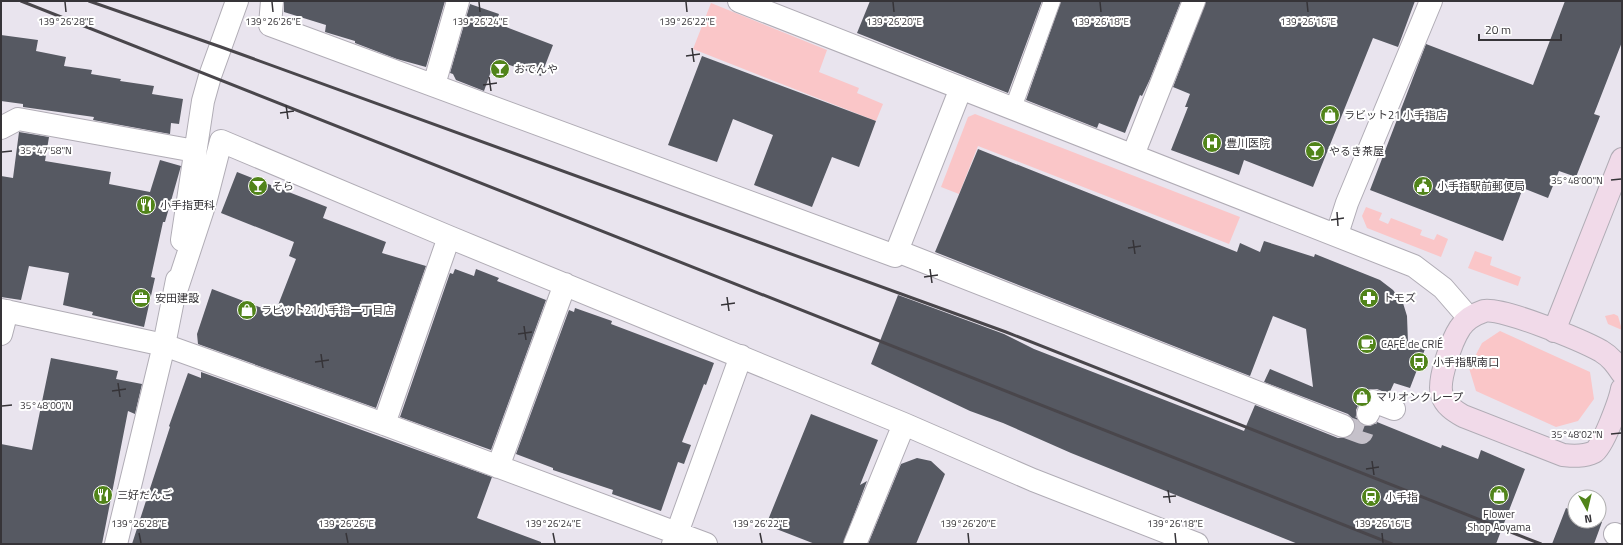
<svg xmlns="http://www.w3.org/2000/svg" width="1623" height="545" font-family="'Titillium Web','Noto Sans JP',sans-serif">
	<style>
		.green { fill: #fac6c8 }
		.building { fill: #565962 }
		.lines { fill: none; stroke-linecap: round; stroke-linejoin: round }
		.street-tunnel { stroke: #c5c1ca; stroke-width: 22; stroke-dasharray: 22 11; stroke-linecap: butt }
		.lane-casing { stroke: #b0acb5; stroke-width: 18 }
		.street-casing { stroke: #b0acb5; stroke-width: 24 }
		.secondary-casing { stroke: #b0acb5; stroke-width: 24 }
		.lane { stroke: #fff; stroke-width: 16 }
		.street { stroke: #fff; stroke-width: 22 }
		.secondary { stroke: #f1dae9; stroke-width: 22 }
		.rail { stroke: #49464b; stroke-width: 3 }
		.ticks { fill: none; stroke: #363438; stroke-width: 1.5 }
		.labels { text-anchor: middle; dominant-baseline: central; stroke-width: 4; stroke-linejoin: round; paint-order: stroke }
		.poi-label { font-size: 11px; fill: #363438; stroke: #fff; text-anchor: start }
		.ticks-label { font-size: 10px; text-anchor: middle; fill: #363438; stroke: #fff; stroke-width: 4; stroke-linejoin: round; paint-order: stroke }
	</style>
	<rect width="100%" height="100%" fill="#e9e4ee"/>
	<path class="green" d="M 711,3 L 827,50 L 819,72 L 859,88 L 857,93 L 883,104 L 876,121 L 693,49 Z
		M 975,114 L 1240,217 L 1229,244 L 978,146 L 959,194 L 941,187 L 968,117 Z
		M 1366,207 L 1382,213 L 1379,220 L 1388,224 L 1391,218 L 1422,230 L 1420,235 L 1434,240 L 1437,234 L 1448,239 L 1441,257 L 1367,228 L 1362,216 Z
		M 1475,251 L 1492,257 L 1490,265 L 1521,277 L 1518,286 L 1468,268 Z
		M 1614,314 L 1618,316 L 1622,330 L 1608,324 L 1605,316 Z
		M 1500,331 L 1590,372 L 1594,399 L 1578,421 L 1556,427 L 1476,391 L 1469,368 L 1482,343 Z"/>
	<path class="building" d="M 284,1 L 445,1 L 426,67 L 397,59 L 355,43 L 355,41 L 325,32 L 326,25 L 284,12 Z
		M 870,1 L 1042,1 L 1008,93 L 857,33 Z
		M 1061,1 L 1181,1 L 1150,79 L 1142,96 L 1140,95 L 1125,133 L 1099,123 L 1097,128 L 1026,100 Z
		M 1206,1 L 1415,1 L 1398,47 L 1373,38 L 1313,187 L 1244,160 L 1239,175 L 1171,150 L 1188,107 L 1185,107 L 1190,94 L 1173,87 Z
		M 1565,1 L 1622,1 L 1622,42 L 1594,114 L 1600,116 L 1576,177 L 1559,171 L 1548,198 L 1523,188 L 1503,241 L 1370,190 L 1426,44 L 1533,85 Z
		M 470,4 L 499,14 L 496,23 L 553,45 L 541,76 L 495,60 L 484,91 L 456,80 L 453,74 L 450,73 Z
		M 1,35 L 38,40 L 36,51 L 66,57 L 64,66 L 92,70 L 91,74 L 121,79 L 120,81 L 154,86 L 152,94 L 183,99 L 179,124 L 171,123 L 170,134 L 93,120 L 94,117 L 23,107 L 23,104 L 1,101 Z
		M 702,56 L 876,121 L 859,167 L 832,157 L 812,207 L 754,185 L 773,135 L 733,119 L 717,162 L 668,145 Z
		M 19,132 L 49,137 L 45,161 L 111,172 L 109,184 L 150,192 L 160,160 L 181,166 L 165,222 L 163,222 L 151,277 L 155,278 L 144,327 L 92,315 L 93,312 L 63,305 L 69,273 L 29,266 L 21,300 L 1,297 L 1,176 L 13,178 Z
		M 978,149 L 1237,252 L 1240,243 L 1260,252 L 1264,241 L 1314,257 L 1315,254 L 1380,280 L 1393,290 L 1403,303 L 1407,316 L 1408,343 L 1425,349 L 1410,388 L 1394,383 L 1389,394 L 1377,389 L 1371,389 L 1365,391 L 1356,410 L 1356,416 L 1359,422 L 1364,426 L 1370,426 L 1377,422 L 1441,448 L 1442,445 L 1478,459 L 1481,450 L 1525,469 L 1496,544 L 1298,544 L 1071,453 L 1003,423 L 970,411 L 871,364 L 898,295 L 1004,334 L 1034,349 L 1244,431 L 1255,405 L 1338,438 L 1345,438 L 1351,435 L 1354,431 L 1355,424 L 1352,418 L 1348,414 L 1264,382 L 1270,369 L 1313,387 L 1306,329 L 1273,316 L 1250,376 L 935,252 Z
		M 237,172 L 327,207 L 323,218 L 386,242 L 382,253 L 426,266 L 376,408 L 198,344 L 197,334 L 212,289 L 275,313 L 296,259 L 289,256 L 294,242 L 221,213 Z
		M 455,269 L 474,276 L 476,269 L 499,278 L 497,281 L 546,300 L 491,450 L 400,417 L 450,273 L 453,274 Z
		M 575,308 L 612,321 L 611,324 L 714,363 L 706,385 L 704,384 L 682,442 L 691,445 L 684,464 L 678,462 L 661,511 L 612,494 L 613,490 L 553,470 L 553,468 L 516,454 L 569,310 L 574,312 Z
		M 51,358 L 118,371 L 116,379 L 142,384 L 135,414 L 128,411 L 102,544 L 1,544 L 1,444 L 32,450 Z
		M 201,372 L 492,477 L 477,518 L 541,542 L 541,544 L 132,544 L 170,427 L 169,426 L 188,373 L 201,378 Z
		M 811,414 L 878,440 L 860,485 L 867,481 L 843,544 L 815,544 L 766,525 Z
		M 917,458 L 931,461 L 945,474 L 916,544 L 868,544 L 901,464 Z
		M 1566,508 L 1575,512 L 1575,521 L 1602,522 L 1594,544 L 1552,544 Z"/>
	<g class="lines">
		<path class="street-tunnel" d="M 1343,426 L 1362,433 L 1368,414"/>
		<defs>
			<path id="lane" d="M 1013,108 L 1052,1"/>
			<path id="street" d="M 272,1 L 270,25 L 895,256 L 961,88
				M 739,1 L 1414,266 L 1443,288 L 1469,318
				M 434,85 L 458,1
				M 1,128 L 18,119 L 195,151
				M 1133,155 L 1194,1
				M 1337,234 L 1347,203 L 1431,1
				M 182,240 L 203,101 L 210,76 L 237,1
				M 897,251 L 1343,426
				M 175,294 L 205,203 L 221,141 L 449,237 L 904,424 L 1033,480 L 1197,544
				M 1,310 L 164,345 L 384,424 L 706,544
				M 1,334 L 7,311
				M 1368,414 L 1373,401 L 1394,409
				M 384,424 L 449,237
				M 498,467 L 565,284
				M 1615,534 L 1622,537
				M 116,544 L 164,345 L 177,280
				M 673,544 L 741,356
				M 855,544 L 904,424"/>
			<path id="secondary" d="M 1554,331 L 1622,159
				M 1622,373 C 1616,364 1611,357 1601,351 C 1583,341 1502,307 1484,311 C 1475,314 1465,320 1460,328 C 1452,340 1437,381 1442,395 C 1445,405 1454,411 1463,416 L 1563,455 C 1573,456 1584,457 1594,452 C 1603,447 1620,400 1622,389"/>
		</defs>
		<use href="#lane" class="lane-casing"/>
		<use href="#street" class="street-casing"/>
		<use href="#secondary" class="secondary-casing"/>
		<use href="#lane" class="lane"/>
		<use href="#street" class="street"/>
		<use href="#secondary" class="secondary"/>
		<path class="rail" d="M 21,1 L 1392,544
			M 89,1 L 221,47 L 1006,332 L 1541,544"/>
	</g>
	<path class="ticks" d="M 65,2 L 66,12M 272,2 L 273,12M 479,2 L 480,12M 686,2 L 687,12M 893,2 L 894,12M 1100,2 L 1101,12M 1307,2 L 1308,12M 692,48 L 694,62M 686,56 L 700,54M 489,77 L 491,91M 483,85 L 497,83M 286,105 L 288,119M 280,113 L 294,111M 2,152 L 12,151M 1611,180 L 1621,179M 1337,212 L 1338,226M 1331,220 L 1344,218M 1133,240 L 1135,254M 1128,248 L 1141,246M 930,269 L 932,283M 924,277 L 938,275M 727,297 L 729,311M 721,305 L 735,303M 524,326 L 526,340M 518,334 L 532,332M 321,354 L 323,368M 315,362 L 329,360M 118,383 L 120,397M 112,391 L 126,389M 2,406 L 12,405M 1611,434 L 1621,433M 1372,461 L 1374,475M 1366,469 L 1379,467M 1168,490 L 1170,503M 1163,497 L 1176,496M 139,533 L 141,543M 346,533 L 348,543M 553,533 L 555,543M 760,533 L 762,543M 968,533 L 969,543M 1175,533 L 1176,543M 1382,533 L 1383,543"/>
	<defs>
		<symbol id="bar-disc" viewBox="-11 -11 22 22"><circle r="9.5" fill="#51841a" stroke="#fff"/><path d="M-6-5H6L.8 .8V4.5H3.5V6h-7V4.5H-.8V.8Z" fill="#fff"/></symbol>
		<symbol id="shop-disc" viewBox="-11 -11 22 22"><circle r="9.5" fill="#51841a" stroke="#fff"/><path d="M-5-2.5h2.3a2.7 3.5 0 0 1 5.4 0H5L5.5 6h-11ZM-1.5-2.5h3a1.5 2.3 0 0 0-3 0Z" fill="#fff"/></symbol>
		<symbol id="hospital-disc" viewBox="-11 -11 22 22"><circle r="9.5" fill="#51841a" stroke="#fff"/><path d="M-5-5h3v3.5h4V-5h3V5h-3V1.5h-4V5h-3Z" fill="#fff"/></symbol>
		<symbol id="civic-disc" viewBox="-11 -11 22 22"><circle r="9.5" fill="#51841a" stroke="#fff"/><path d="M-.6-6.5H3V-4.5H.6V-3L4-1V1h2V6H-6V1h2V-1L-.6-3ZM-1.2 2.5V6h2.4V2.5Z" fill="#fff"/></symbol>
		<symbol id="restaurant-disc" viewBox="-11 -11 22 22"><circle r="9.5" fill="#51841a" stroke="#fff"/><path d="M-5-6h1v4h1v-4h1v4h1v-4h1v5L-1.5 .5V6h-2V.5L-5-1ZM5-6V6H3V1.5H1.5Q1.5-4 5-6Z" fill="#fff"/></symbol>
		<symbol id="office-disc" viewBox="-11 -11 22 22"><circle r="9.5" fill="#51841a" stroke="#fff"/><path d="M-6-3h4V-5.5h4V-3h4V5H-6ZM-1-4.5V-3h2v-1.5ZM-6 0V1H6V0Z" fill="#fff"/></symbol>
		<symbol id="pharmacy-disc" viewBox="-11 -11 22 22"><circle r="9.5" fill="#51841a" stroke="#fff"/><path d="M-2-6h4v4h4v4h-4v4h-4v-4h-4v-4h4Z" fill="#fff"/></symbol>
		<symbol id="cafe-disc" viewBox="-11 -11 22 22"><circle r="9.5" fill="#51841a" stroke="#fff"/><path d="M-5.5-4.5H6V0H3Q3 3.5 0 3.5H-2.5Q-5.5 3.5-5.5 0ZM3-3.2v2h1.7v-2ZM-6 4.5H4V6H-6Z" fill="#fff"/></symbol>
		<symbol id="bus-disc" viewBox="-11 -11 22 22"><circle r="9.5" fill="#51841a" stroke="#fff"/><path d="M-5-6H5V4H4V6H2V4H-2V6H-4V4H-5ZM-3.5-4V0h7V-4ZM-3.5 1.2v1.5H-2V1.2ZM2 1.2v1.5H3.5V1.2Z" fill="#fff"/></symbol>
		<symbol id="station-disc" viewBox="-11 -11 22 22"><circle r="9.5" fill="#51841a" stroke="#fff"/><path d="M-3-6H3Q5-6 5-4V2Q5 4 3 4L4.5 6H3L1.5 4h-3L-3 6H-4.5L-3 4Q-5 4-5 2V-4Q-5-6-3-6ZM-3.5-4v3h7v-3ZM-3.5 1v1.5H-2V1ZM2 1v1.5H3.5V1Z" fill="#fff"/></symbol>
	</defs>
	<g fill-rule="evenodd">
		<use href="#bar-disc" x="489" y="58" width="22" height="22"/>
		<use href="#shop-disc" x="1319" y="104" width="22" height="22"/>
		<use href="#hospital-disc" x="1201" y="132" width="22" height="22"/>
		<use href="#bar-disc" x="1304" y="140" width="22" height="22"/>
		<use href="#bar-disc" x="247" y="175" width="22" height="22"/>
		<use href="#civic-disc" x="1412" y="175" width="22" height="22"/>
		<use href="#restaurant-disc" x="135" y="194" width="22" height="22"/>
		<use href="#office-disc" x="130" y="287" width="22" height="22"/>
		<use href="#pharmacy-disc" x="1358" y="287" width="22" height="22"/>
		<use href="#shop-disc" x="236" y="299" width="22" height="22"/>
		<use href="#cafe-disc" x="1356" y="333" width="22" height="22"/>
		<use href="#bus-disc" x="1408" y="351" width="22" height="22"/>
		<use href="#shop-disc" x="1351" y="386" width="22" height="22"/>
		<use href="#restaurant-disc" x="92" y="484" width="22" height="22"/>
		<use href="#shop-disc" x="1488" y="484" width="22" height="22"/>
		<use href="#station-disc" x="1360" y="486" width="22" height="22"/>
	</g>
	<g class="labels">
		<g class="poi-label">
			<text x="514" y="69">おでんや</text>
			<text x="1344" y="115">ラビット21 小手指店</text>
			<text x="1226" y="143">豊川医院</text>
			<text x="1329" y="151">やるき茶屋</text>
			<text x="272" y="186">そら</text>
			<text x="1437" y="186">小手指駅前郵便局</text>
			<text x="160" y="205">小手指更科</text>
			<text x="155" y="298">安田建設</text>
			<text x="1383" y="298">トモズ</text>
			<text x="261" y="310">ラビット21小手指一丁目店</text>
			<text x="1381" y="344">CAFÉ de CRIÉ</text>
			<text x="1433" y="362">小手指駅南口</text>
			<text x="1376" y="397">マリオンクレープ</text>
			<text x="117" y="495">三好だんご</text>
			<text x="1385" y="497">小手指</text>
			<text x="1499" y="514" text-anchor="middle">Flower<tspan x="1499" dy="13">Shop Aoyama</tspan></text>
		</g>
	</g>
	<g class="ticks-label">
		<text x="66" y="25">139°26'28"E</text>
		<text x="273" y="25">139°26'26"E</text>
		<text x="480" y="25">139°26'24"E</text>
		<text x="687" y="25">139°26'22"E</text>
		<text x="894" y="25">139°26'20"E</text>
		<text x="1101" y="25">139°26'18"E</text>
		<text x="1308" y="25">139°26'16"E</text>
		<text x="46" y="154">35°47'58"N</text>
		<text x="1577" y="184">35°48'00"N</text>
		<text x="46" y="409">35°48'00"N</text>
		<text x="1577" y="438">35°48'02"N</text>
		<text x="139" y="527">139°26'28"E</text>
		<text x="346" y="527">139°26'26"E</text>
		<text x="553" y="527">139°26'24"E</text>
		<text x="760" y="527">139°26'22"E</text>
		<text x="968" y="527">139°26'20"E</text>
		<text x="1175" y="527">139°26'18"E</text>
		<text x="1382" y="527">139°26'16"E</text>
	</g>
	<rect width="1623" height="545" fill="none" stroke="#363438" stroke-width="4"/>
	<g transform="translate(1587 509) rotate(172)"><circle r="19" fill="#ffffff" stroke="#afaeaf"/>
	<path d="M0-3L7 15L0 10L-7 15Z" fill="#51841a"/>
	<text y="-6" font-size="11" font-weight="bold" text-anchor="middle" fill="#363438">N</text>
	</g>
	<path d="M1479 34v6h82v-6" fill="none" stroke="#363438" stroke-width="2"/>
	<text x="1485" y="34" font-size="12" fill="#363438" stroke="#ffffff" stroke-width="3" paint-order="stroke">20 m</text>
</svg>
